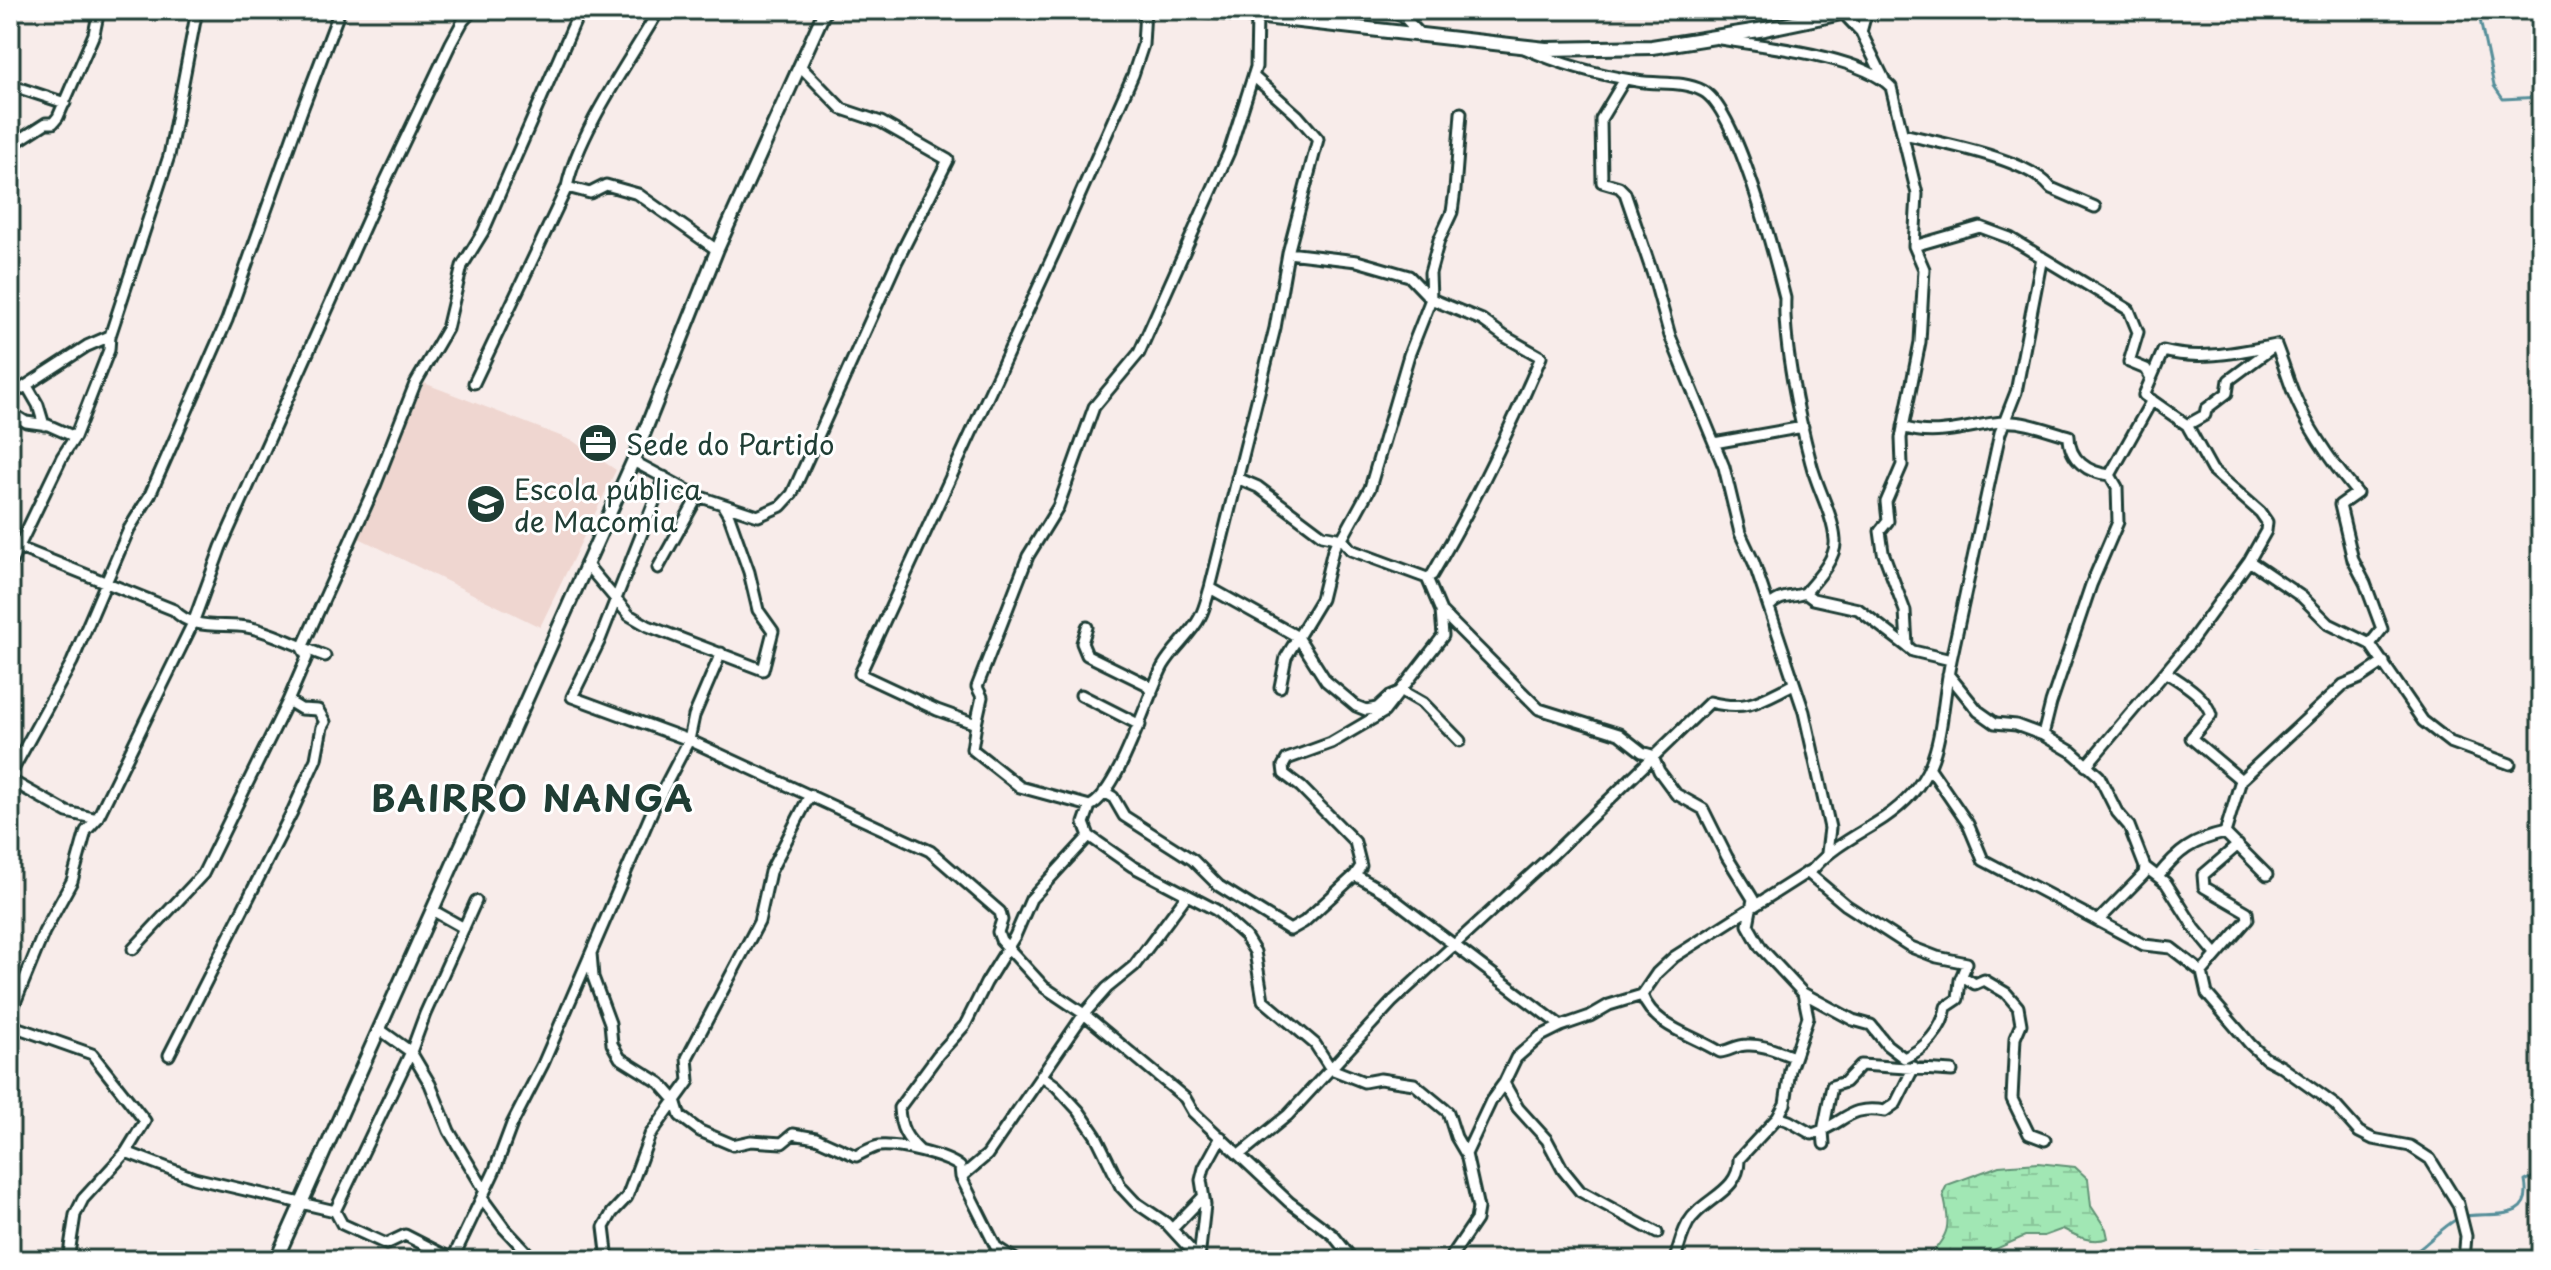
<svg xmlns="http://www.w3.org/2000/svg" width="2551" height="1270" font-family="'Playpen Sans',sans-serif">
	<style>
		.built { fill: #efd6d0 }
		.wetland { fill: url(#wetland-marsh); stroke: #609274; stroke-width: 2 }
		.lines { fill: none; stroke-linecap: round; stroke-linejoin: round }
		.stream { stroke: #578f9a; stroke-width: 3 }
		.minor-casing { stroke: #1f3d34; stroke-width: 15 }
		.tertiary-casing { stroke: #1f3d34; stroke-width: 17 }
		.secondary-casing { stroke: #1f3d34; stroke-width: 18 }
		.minor { stroke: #fff; stroke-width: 9 }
		.tertiary { stroke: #fff; stroke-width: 11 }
		.secondary { stroke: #fff; stroke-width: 12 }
		.labels { text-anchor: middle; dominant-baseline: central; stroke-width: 6; stroke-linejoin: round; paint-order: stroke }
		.poi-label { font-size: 28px; fill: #1f3d34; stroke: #fff; text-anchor: start }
		.district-label { font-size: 36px; font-weight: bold; letter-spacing: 2px; fill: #1f3d34; stroke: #fff }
	</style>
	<defs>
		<pattern id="wetland-marsh" width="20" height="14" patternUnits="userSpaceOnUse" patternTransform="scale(2)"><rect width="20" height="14" fill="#a1e7b4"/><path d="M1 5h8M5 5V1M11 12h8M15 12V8" fill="none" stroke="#8ac79b"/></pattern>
	</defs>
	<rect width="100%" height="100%" fill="#f8ecea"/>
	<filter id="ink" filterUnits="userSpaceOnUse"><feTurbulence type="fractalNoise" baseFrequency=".0125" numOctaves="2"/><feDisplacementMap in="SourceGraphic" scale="16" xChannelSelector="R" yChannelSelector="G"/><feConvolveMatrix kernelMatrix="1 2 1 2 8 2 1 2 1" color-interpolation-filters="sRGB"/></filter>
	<g filter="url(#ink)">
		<path class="built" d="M 424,383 L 573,441 L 616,470 L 540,627 L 357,537 Z"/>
		<path class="wetland" d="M 2038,1163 L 2075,1167 L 2088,1179 L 2091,1206 L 2106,1229 L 2108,1238 C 2092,1244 2078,1237 2063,1229 L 2044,1236 L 2025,1236 L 1989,1252 L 1981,1260 L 1926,1260 C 1950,1232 1951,1229 1943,1193 L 1947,1185 L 1999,1166 Z"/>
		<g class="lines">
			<path class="stream" d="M 2478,10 L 2494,86 L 2503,99 L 2541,97
				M 2239,1260 L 2257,1248 L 2294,1252 L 2303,1260
				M 2402,1260 C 2423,1251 2437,1230 2457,1219 C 2477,1207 2535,1230 2525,1181 L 2541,1173"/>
			<defs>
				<path id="minor" d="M 1145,10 L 1143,45 L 1133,75 L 1056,249 L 860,674 L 937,710 L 976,724 L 972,749 L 1020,787 L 1090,806 L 1084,823 L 1089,836 L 1132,866 L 1216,910 L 1245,936 L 1255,952 L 1263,1000 L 1315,1044 L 1331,1069 L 1364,1082 L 1380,1079 L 1414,1084 L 1448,1112 L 1456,1137 L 1466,1154 L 1478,1208 L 1476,1220 L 1449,1260
					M 1384,10 L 1403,16 L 1420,34
					M 1843,13 L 1861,32 L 1884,79
					M 1861,32 L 1867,10
					M 1720,39 C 1763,46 1862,56 1891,87 L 1917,194 L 1914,246 L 1924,269 L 1920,342 L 1901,438 L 1902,465 L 1886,502 L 1888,521 L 1880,531 L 1883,552 L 1905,611 L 1907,645
					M 1526,49 C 1560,64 1600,75 1637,81 C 1659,85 1682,80 1703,91 C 1737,109 1775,258 1785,298 C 1783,344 1799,418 1811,463 C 1817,488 1833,514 1835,540 C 1837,558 1816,580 1805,593 C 1792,598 1778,595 1769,607
					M 1625,79 L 1601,119 L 1602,182 L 1619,187 L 1625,193 L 1654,278 L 1670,336 L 1724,467 L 1740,533 L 1754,563 L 1804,712 L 1830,828 L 1827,853
					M 10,85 L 65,103
					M 1903,134 C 1940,143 2028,158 2051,188 L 2095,207
					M 10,146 L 46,123 L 53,123 L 58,117 L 94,34 L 99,10
					M 567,187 L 590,193 L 606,185 L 638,194 L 717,250
					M 1914,246 L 1980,227 L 2010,238 L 2129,310 L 2138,332 L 2129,362 L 2146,369 L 2151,378
					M 1288,253 L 1357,261 L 1409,276 L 1431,299 L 1409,355 L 1370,488 L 1342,539 L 1351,550 L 1427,578 L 1441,611 L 1539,709 L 1619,734 L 1642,752 L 1652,755 L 1659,771 L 1676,794 L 1703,809 L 1727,857 L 1753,899 L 1748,925 L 1761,948 L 1803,993 L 1808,1017 L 1790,1070 L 1785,1104 L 1778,1117 L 1739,1159 C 1740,1192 1703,1198 1688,1223 C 1682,1234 1678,1248 1675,1260
					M 2276,345 C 2282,360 2287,376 2293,392 C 2308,429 2332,463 2357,493 L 2340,505 L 2353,560 L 2365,583 L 2382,629 L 2370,644
					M 474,383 L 567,187 C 578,133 630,60 659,10
					M 27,386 L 38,405 L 44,425
					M 10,396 L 87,346 L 110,336
					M 10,412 L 26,422 L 48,425 L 75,437
					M 2187,425 L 2205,415 L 2206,409 L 2227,393 L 2229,380 L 2276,345 C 2239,352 2199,361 2163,351 L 2144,395 L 2187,425 L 2212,470 L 2260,512 L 2267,522 L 2266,531 L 2249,561 L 2302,597 L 2329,624 L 2370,644 L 2423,721 L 2450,742 L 2510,764
					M 1903,427 C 1935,439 1969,425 2002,422 C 2023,420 2048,430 2069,436 C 2069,460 2088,473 2110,475 L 2152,400
					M 1714,443 L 1803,427
					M 633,461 L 698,496 L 758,516 L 781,506 L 792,494 L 897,261 L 948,160 L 881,122 L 842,109 L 800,66
					M 664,477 L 599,642 L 572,697 L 689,740 L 930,851 L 1000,912 L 1002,920 L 998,932 L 1001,940 L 1044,987 L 1084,1014 L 1185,1098 L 1193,1112 L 1289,1202 L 1333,1235 L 1353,1260
					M 1237,478 L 1258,487 L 1322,535 L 1342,539
					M 10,544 L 174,610 C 192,631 222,623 247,627 C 271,631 301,648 325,656
					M 586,564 L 629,615 L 648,626 L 763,670 L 773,631 L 758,610 L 749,572 L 729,516 L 722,504
					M 10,565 L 62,457 L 75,437 L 109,350 L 110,336 L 169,156 L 197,10
					M 658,568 L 698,496
					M 1427,578 L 1432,575 C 1474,504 1509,432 1541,357 L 1504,336 L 1482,320 L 1431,299 L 1430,273 L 1439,240 L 1452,212 L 1455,190 L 1461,113
					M 1210,588 L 1298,637 L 1326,681 L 1356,706 L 1366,710 L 1377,708 L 1390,696 L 1402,691 L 1423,703 L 1460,741
					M 1805,593 L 1813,599 L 1858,609 L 1913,651 L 1951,660 L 2000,433 L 2016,392 L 2042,257
					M 1087,627 L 1082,643 L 1087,655 L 1146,684 L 1152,693
					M 2166,672 C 2182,683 2205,695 2211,715 L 2191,738 L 2241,780 L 2225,833 L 2267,875
					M 1948,674 L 1978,711 L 1995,723 L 2016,725 L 2043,735 L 2072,752 L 2099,776 L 2117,812 L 2129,826 L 2145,867 L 2144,874 L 2098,921
					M 1280,687 L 1286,657 L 1321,599 L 1333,550 L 1336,543 L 1342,539
					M 1081,695 L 1140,725
					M 976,724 L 982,697 L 977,687 L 1028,556 L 1058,507 L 1094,407 L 1139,353 L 1229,152 L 1256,67 L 1257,15
					M 2043,735 L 2051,703 L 2091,585 L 2118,522 L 2117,487 L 2110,475
					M 2086,766 L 2189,644 L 2249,561
					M 1929,767 L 1968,824 L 1983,860 L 2144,945 L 2171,948 L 2202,972 L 2207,994 L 2250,1044 L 2265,1058 L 2282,1067 L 2335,1105 L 2359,1132 L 2373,1139 L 2410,1146 L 2430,1159 L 2458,1204 L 2466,1236 L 2464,1260
					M 10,775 L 72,662 L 129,529 L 150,495 L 227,320 L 302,110 L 340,10
					M 10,780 L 67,812 L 97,819 L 86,831 L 72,881 L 44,932 L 10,1015
					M 2241,780 L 2343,685 L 2360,678 L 2384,662
					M 1104,792 L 1113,797 L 1124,816 L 1193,860 L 1219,886 L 1290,930 L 1304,922 L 1355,875 L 1361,866 L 1355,842 L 1301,787 L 1284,774 L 1283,766 L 1287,759 L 1331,743 L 1384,712 L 1443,636 L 1441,611
					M 1090,806 C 1119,792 1147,696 1163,666 C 1173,648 1191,635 1200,617 C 1205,608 1207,597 1210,588 L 1275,328 L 1288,253 L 1318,139 L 1297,115 L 1253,76
					M 97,819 L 193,623 L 221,547 L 375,203 L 451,43 L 463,21 L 473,10
					M 2145,867 L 2166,883 L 2195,929 L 2216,954
					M 1355,875 L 1383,891 L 1561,1026
					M 2158,876 C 2178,851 2193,840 2225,833
					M 432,910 L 464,928
					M 133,949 L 203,874 L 288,701
					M 591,953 L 593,977 L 610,1023 L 612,1044 L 620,1058 L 660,1083 L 675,1100 L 680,1116 L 700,1131 L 733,1145 L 751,1141 L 782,1143 L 793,1134 L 816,1138 L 856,1156 C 863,1153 872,1147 879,1146 C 898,1144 947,1156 960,1167 L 961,1177 L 996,1247 L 1016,1260
					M 2202,972 L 2248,919 L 2247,912 L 2204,887 L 2203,875 L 2238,845
					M 1962,976 L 1975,984 L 1984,980 L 2006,993 L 2018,1007 L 2021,1024 L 2015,1038 L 2012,1099 L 2029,1134 L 2045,1140
					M 1803,993 L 1853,1020 L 1871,1025 L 1887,1045 L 1904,1058 C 1924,1050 1943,1029 1946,1007 L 1958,999 L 1960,980 L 1967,963 L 1937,957 L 1911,947 L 1846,905 L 1807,872
					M 1642,995 C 1654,1027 1693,1035 1720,1052 C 1729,1051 1737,1045 1747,1045 C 1763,1044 1779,1052 1794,1057
					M 10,1025 L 92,1054 L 145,1121 L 126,1152 L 83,1199 L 75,1215 L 68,1260
					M 379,1029 L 411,1052 L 430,1084 L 449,1131 L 485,1191
					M 169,1055 L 292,812 L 316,759 L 322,727 L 325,722 L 318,710 L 301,709 L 288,701 L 307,657 L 302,648 L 375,486 L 415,384 L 447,329 L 462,266 L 483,232 L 580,10
					M 1042,1076 L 1056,1086 L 1079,1111 L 1096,1136 L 1121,1187 L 1135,1202 L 1166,1223 L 1200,1260
					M 1504,1083 L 1518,1108 L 1547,1140 L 1563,1170 L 1580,1191 L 1657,1233
					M 1778,1117 L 1789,1121 L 1812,1134 C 1844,1125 1847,1104 1885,1111 L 1896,1103 L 1914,1067
					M 1824,1144 L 1823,1131 L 1832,1086 L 1845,1082 L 1861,1065 L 1952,1071
					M 920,1151 C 906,1138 900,1128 899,1108 L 938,1055 L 965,1025 L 986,983 L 1015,936 L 1031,899 L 1089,836
					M 126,1152 L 194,1178 L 335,1211 L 342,1224 L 386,1244 L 405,1235 L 452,1259
					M 1466,1154 L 1491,1101 L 1504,1083 L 1516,1058 L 1541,1036 L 1561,1026 L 1590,1016 L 1609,1005 L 1642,995 L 1657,973 L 1674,957 L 1814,868 C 1833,846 1860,834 1884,818 C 1948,775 1937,726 1951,660
					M 1239,1155 L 1288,1115 L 1392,1002 L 1552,855 L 1710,702 C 1748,712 1761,700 1794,684
					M 961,1177 L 987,1155 L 1084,1014 L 1107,988 L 1134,966 L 1187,895
					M 482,1198 L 504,1228 L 534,1260
					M 335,1211 L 411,1052 L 425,1014 L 476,901
					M 1172,1229 L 1203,1197
					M 10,1254 L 21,1260
					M 1199,1259 L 1205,1205 L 1201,1180 L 1204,1168 L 1221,1137
					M 452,1260 L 494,1172 L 512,1124 L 543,1064 L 654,807 L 689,740 L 694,716 L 721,653
					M 608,1260 L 604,1227 L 612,1213 L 627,1197 L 650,1135 L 689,1081 L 687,1058 L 759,922 L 770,872 L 810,795"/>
				<path id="tertiary" d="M 276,1260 L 633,461 L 717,250 L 825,10"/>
				<path id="secondary" d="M 1202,10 L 1546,49 L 1652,47 L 1765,29 L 1856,10"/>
			</defs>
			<use href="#minor" class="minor-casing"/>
			<use href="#tertiary" class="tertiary-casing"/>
			<use href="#secondary" class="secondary-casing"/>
			<use href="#minor" class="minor"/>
			<use href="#tertiary" class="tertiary"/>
			<use href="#secondary" class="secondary"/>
		</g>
	</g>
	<defs>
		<symbol id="office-disc" viewBox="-11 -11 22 22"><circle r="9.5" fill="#1f3d34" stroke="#fff"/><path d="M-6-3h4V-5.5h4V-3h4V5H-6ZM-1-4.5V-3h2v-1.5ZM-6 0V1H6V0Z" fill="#fff"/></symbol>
		<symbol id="school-disc" viewBox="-11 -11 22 22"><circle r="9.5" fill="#1f3d34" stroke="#fff"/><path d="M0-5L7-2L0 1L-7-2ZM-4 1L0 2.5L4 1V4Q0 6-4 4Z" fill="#fff"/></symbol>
	</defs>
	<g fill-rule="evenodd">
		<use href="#office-disc" x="576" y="421" width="44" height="44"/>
		<use href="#school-disc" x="464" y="482" width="44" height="44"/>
	</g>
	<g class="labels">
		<g class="poi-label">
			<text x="626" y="443">Sede do Partido</text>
			<text x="514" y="488">Escola pública<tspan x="514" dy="32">de Macomia</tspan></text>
		</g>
		<g class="district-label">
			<text x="533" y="797">BAIRRO NANGA</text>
		</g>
	</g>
	<rect width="2551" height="1270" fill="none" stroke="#fff" stroke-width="40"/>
	<rect x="20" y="20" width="2511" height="1230" fill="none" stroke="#1f3d34" stroke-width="3" filter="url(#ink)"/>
</svg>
